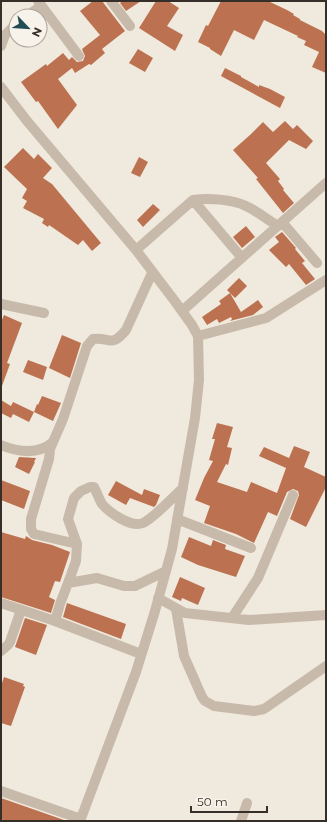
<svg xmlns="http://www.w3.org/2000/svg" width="327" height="822" font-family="Montserrat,sans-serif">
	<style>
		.building { fill: #bc7250 }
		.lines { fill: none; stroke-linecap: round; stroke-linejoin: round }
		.minor { stroke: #c8baaa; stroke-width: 10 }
	</style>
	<rect width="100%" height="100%" fill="#f0e9dd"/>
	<path class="building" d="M 93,1 L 102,1 L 125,31 L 102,49 L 105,53 L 91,65 L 89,64 L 75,73 L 72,68 L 58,79 L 77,105 L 58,129 L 38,101 L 36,102 L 21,82 L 46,64 L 47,66 L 63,53 L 69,60 L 72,57 L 77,62 L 83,61 L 85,56 L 82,49 L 100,35 L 80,11 Z
		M 123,1 L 141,1 L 126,11 L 120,3 Z
		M 156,1 L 168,1 L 179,8 L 167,26 L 183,35 L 175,51 L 139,28 Z
		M 221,1 L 268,1 L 287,10 L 294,14 L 293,15 L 300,19 L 300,20 L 322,31 L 326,35 L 326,73 L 312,67 L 319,52 L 304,45 L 306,41 L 297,37 L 298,36 L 264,20 L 254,40 L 234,30 L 221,56 L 210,49 L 210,48 L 198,42 L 206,25 L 208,26 Z
		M 138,49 L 153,58 L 145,72 L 129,63 Z
		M 225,68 L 241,76 L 241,77 L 259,87 L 259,85 L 270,89 L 285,97 L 280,108 L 221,76 Z
		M 285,121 L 293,129 L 297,125 L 313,141 L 306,149 L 289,140 L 266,163 L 280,179 L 278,181 L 284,189 L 283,190 L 294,203 L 283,213 L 256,179 L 258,178 L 233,150 L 250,135 L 263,122 L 273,132 Z
		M 23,148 L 34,159 L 38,154 L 52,168 L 43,178 L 52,184 L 101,243 L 92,251 L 83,240 L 78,245 L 49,225 L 48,227 L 42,223 L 44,219 L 23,208 L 27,201 L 22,198 L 27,189 L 4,167 Z
		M 139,157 L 148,162 L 140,177 L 131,173 Z
		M 153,204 L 160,210 L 143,227 L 137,220 Z
		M 246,226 L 255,237 L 242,248 L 233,237 Z
		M 282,232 L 296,248 L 295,249 L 305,261 L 302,263 L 315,279 L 306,285 L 289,264 L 286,267 L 269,250 L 279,242 L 275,237 Z
		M 239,278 L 247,286 L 235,298 L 227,290 Z
		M 230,293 L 241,312 L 258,300 L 263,307 L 253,315 L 230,321 L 232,319 L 231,317 L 219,323 L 217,319 L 207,325 L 202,317 L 221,304 L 219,301 Z
		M 4,315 L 22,323 L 7,363 L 10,364 L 2,386 L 1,322 Z
		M 62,335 L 81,343 L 70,378 L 49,368 Z
		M 28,360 L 47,367 L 43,380 L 23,372 Z
		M 42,396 L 61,403 L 53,421 L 34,412 L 29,422 L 13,414 L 11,418 L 1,413 L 1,400 L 11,406 L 13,402 L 34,412 L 37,404 L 38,405 Z
		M 217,423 L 233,427 L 227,447 L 232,448 L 228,465 L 226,464 L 217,482 L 247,492 L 251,482 L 277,493 L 286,468 L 259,456 L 264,447 L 289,458 L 294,446 L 310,452 L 304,467 L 326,477 L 326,487 L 306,527 L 290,519 L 299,495 L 298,491 L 293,489 L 287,492 L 277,516 L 268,512 L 254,543 L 236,534 L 204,523 L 210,506 L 195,500 L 204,478 L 213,461 L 209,460 L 215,439 L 212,439 Z
		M 19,457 L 36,458 L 34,462 L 35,462 L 29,474 L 15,467 Z
		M 1,480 L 30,491 L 24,509 L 1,500 Z
		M 116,481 L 142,495 L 144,489 L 160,495 L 156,505 L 154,507 L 130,498 L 126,505 L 108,495 Z
		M 1,532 L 25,539 L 26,536 L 32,540 L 52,545 L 70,552 L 60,582 L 55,581 L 49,597 L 55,600 L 51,613 L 1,597 Z
		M 189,537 L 211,546 L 213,540 L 226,545 L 225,549 L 245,556 L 236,577 L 198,565 L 181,557 Z
		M 180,577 L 205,588 L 198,605 L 182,598 L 181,601 L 172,597 Z
		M 67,603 L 126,624 L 121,639 L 63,617 Z
		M 25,618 L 47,625 L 36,655 L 15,647 Z
		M 4,677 L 24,684 L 23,686 L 25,687 L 11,726 L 1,723 L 1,686 Z
		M 1,798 L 64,820 L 64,821 L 5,821 L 1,819 Z"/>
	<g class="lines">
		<path class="minor" d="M 38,1 L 79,56
			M 111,1 L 130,26
			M 27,16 L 41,6
			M 1,46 L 5,35 L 16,24
			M 1,87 L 27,121 L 136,250 L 174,300 L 192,325 L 198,336 L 199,380 L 195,418 L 172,549 L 155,611 L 136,672 L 80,821
			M 193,200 L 242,258
			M 282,222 L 317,263
			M 136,250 L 193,200 C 208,198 232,199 246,206 C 257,211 268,220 278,226
			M 152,273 L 126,330 C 111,348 111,337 93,339 L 87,346 L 63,419 L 50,449 L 49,459 L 31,519 L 31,529 L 34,534 L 77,544 L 76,561 L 68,583 L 97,578 L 124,586 L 135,586 L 166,571
			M 1,304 L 44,313
			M 182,311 L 326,183
			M 198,336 L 266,318 L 326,280
			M 1,445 C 18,452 38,455 53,442
			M 177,519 L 251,548
			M 77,544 L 68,519 L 74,498 L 81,491 L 90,487 L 94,487 C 97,493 99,499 102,504 C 110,513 131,528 143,523 C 154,518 173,497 183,488
			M 158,598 L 185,613 L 249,620 L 326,615
			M 1,603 L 55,621 L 60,604 L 68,583
			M 176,609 L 184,656 L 202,697 L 205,701 L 214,706 L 254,711 L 264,709 L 326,666
			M 232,618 L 258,578 L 293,495
			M 55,621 L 141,654
			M 1,651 L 8,645 L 10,642 L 21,610
			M 1,791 L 81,819
			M 241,821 L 247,803"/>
	</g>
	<rect width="327" height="822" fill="none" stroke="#362e29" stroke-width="4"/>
	<g transform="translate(28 28) rotate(115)"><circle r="19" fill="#f8f3ea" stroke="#aaa49d"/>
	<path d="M0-3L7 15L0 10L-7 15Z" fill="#224d54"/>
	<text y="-6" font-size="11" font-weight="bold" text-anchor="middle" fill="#362e29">N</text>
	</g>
	<path d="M191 806v6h76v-6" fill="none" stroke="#362e29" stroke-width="2"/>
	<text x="197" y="806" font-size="12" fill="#362e29" stroke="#f8f3ea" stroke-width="3" paint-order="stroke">50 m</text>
</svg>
